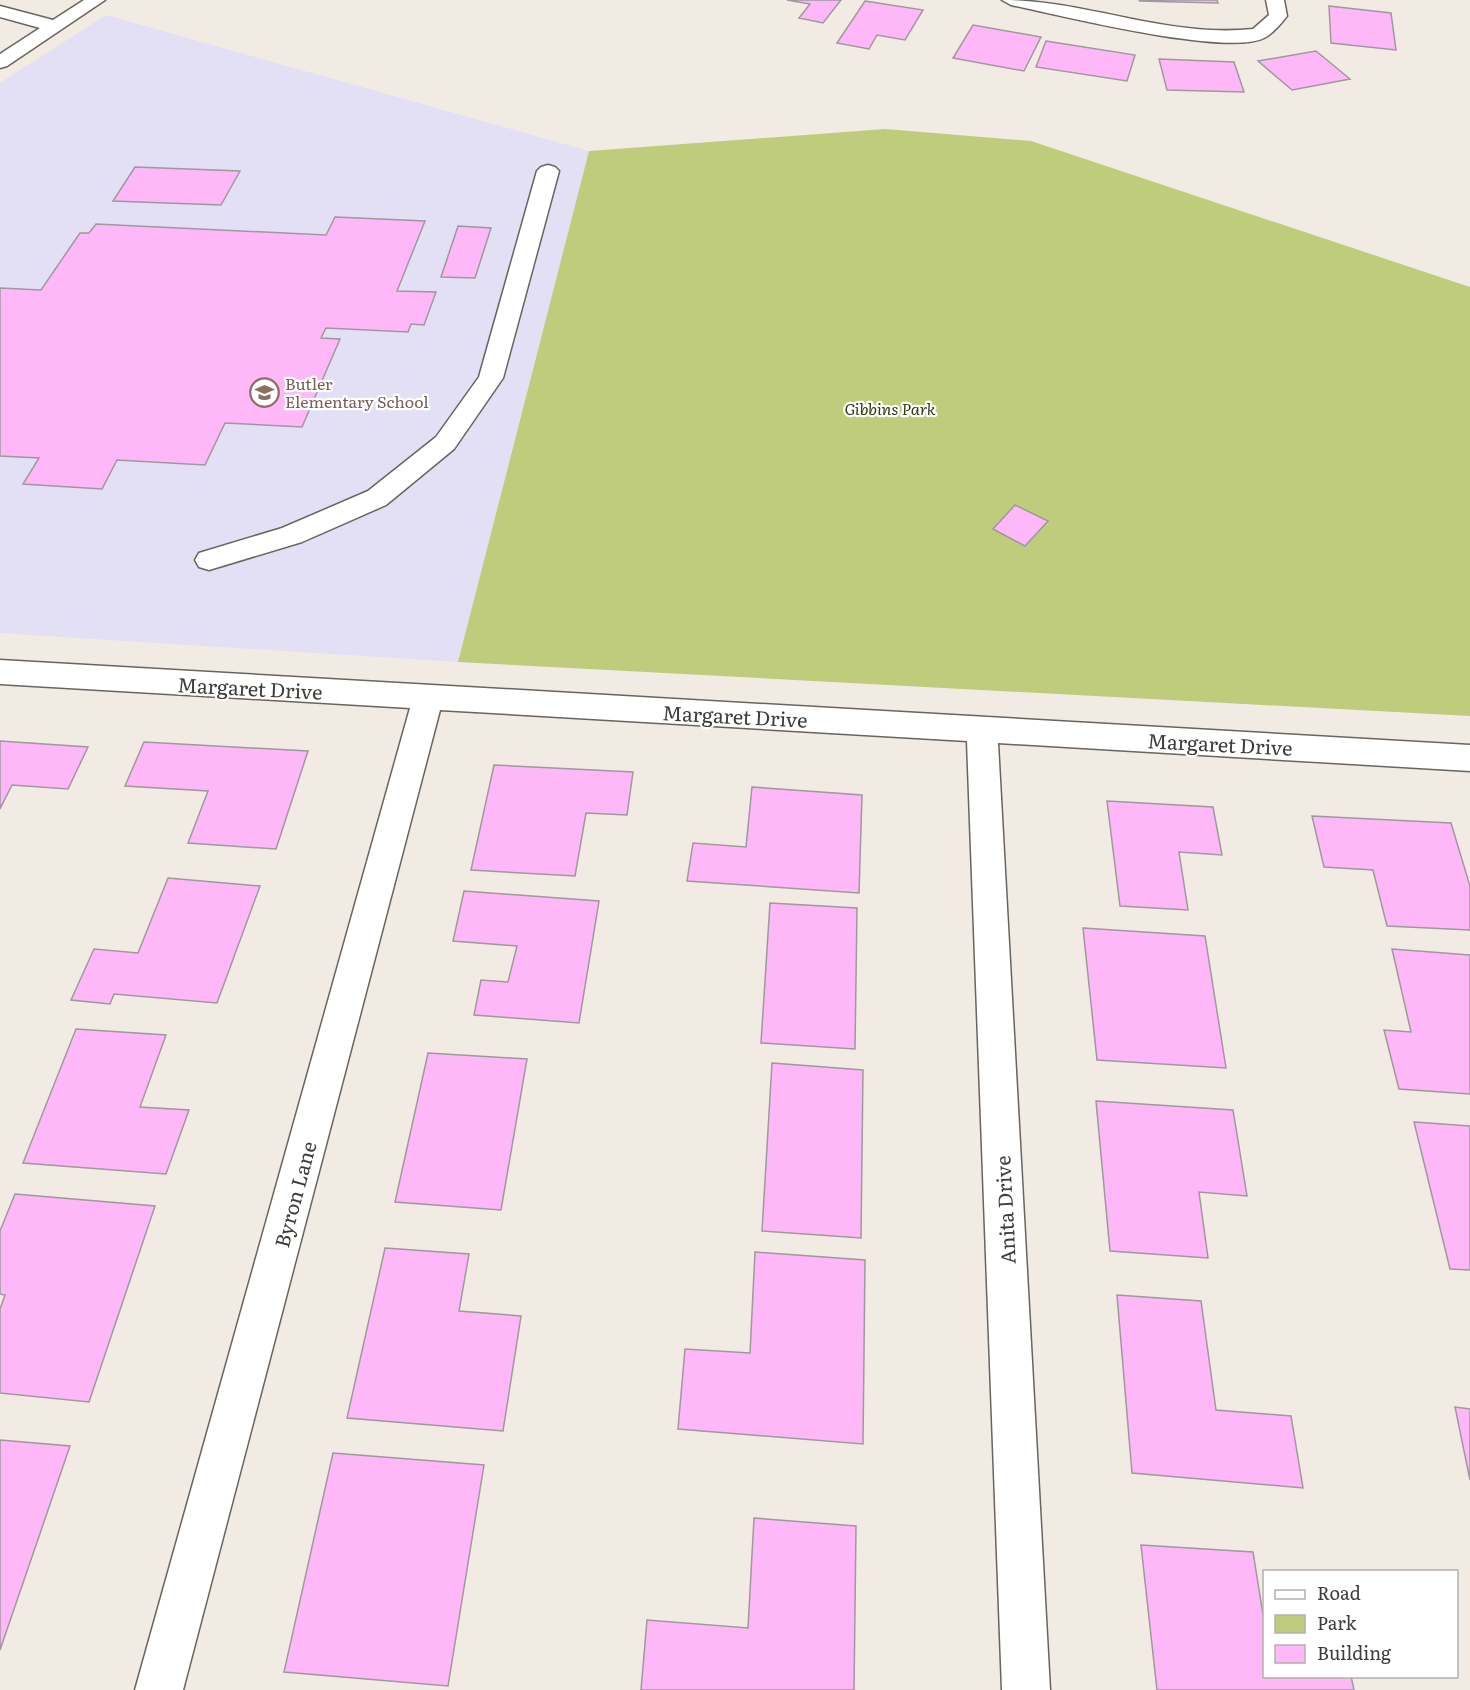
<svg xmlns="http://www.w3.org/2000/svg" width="1470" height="1690" font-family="Literata,serif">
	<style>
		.education { fill: #e3dff5 }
		.green { fill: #becc7b }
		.building { fill: #feb8f8; stroke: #9f989e; stroke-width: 1.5 }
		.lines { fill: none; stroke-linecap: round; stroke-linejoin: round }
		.minor-casing { stroke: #69645e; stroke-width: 3 }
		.minor { fill: #fff; fill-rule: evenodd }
		.labels { text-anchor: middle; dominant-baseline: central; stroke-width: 4.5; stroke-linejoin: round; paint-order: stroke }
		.far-education-label { font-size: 16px; fill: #785e54; stroke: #fff; text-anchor: start }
		.far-park-label { font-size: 16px; font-style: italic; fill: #323812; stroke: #fff }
		.street-label { font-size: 20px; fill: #3e3c39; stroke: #fff }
	</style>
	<rect width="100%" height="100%" fill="#f1ebe4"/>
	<path class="education" d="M 106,15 L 589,151 L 458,662 L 0,633 L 0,83 Z"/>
	<path class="green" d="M 885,129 L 1031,141 L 1470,287 L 1470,716 L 458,662 L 589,151 Z"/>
	<path class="building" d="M 787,0 L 841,0 L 823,23 L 799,18 L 810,4 Z
		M 1139,0 L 1217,0 L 1218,3 L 1140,1 Z
		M 865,1 L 923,10 L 905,40 L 877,35 L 869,49 L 837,43 Z
		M 1329,6 L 1391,13 L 1396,50 L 1331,43 Z
		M 973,25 L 1041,37 L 1024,71 L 953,58 Z
		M 1046,41 L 1135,55 L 1127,81 L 1036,67 Z
		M 1316,51 L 1350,79 L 1292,90 L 1258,61 Z
		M 1159,59 L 1234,62 L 1244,92 L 1167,90 Z
		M 135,167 L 240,171 L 221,205 L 113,201 Z
		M 335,217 L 425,221 L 397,291 L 436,292 L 424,325 L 411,324 L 408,332 L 326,328 L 321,338 L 340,339 L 302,427 L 225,423 L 205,465 L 117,460 L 102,489 L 23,484 L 39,458 L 0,456 L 0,288 L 41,290 L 80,233 L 89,233 L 96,224 L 326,235 Z
		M 458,226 L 491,228 L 475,278 L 441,277 Z
		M 1015,505 L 1048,521 L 1025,546 L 993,529 Z
		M 0,741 L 88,747 L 68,789 L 12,785 L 0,809 Z
		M 144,742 L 308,751 L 276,849 L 188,843 L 208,791 L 125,786 Z
		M 494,765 L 633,772 L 627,815 L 586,813 L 575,876 L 471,870 Z
		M 752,787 L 862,795 L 859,893 L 687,881 L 693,843 L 746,847 Z
		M 1107,801 L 1213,807 L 1222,855 L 1179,852 L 1188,910 L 1120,906 Z
		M 1312,816 L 1451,823 L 1470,886 L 1470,930 L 1387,926 L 1373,870 L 1324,867 Z
		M 168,878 L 260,886 L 217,1003 L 114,994 L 110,1004 L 71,1000 L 94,949 L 138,953 Z
		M 464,891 L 599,901 L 579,1023 L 474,1015 L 481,980 L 508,982 L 517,946 L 453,941 Z
		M 770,903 L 857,908 L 855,1049 L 761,1043 Z
		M 1083,928 L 1205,936 L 1226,1068 L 1097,1060 Z
		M 1392,949 L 1470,955 L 1470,1094 L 1399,1089 L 1384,1030 L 1411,1032 Z
		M 76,1029 L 166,1035 L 140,1107 L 189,1110 L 166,1174 L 23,1163 Z
		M 428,1053 L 527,1059 L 501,1210 L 395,1202 Z
		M 772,1063 L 863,1070 L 861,1238 L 762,1231 Z
		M 1096,1101 L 1233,1110 L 1247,1196 L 1199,1192 L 1208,1258 L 1110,1251 Z
		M 1414,1122 L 1470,1126 L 1470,1270 L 1450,1269 Z
		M 15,1194 L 155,1206 L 89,1402 L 0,1393 L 0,1309 L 5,1295 L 0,1294 L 0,1231 Z
		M 385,1248 L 469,1254 L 459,1311 L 521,1316 L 503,1431 L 347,1418 Z
		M 755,1252 L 865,1260 L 863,1444 L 678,1429 L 685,1349 L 750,1353 Z
		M 1117,1295 L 1201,1301 L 1216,1410 L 1291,1416 L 1303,1488 L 1132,1473 Z
		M 1455,1407 L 1470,1409 L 1470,1480 Z
		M 0,1440 L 70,1446 L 0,1650 Z
		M 333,1453 L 484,1465 L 448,1686 L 284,1672 Z
		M 754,1518 L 856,1526 L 854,1690 L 641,1690 L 647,1620 L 748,1628 Z
		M 1141,1545 L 1253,1552 L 1264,1621 L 1264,1676 L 1351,1676 L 1354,1690 L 1157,1690 Z"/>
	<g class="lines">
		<defs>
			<path id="minor" d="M 84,0 L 105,0 L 7,66 L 0,68 L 0,54 L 40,28 L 0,17 L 0,6 L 53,20 Z
				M 1002,0 C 1086,0 1167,38 1253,29 L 1269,15 L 1266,0 L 1284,0 L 1287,16 C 1282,23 1272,34 1264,38 C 1227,57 1058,15 1011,5 Z
				M 548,165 L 555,167 L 559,171 L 503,378 L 454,449 L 386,505 L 302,542 L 209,570 L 199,567 L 195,560 L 199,553 L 282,528 L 368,491 L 436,437 L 479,377 L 537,171 L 541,167 Z
				M 0,660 L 1470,745 L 1470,771 L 998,743 L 1050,1690 L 1002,1690 L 967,741 L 440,710 L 183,1690 L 135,1690 L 410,708 L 0,684 Z"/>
		</defs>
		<use href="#minor" class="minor-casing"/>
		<use href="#minor" class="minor"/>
	</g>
	<defs>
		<symbol id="school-ring" viewBox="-11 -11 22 22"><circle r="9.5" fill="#fff" stroke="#8d6e63" stroke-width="1.5"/><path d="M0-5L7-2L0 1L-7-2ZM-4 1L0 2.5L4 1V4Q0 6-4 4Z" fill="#8d6e63"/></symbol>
	</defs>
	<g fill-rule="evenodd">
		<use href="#school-ring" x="248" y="376" width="33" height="33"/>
	</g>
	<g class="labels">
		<g class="far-education-label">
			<text x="285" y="383">Butler<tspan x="285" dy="18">Elementary School</tspan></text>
		</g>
		<g class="far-park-label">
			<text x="890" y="408">Gibbins Park</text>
		</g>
		<g class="street-label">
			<text transform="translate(250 687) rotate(3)">Margaret Drive</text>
			<text transform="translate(735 715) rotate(3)">Margaret Drive</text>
			<text transform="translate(1220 743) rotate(3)">Margaret Drive</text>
			<text transform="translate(294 1194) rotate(-75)">Byron Lane</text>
			<text transform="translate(1004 1210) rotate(-93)">Anita Drive</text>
		</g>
	</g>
	<rect x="1263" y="1570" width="195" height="108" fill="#ffffff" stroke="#b2b1b0" stroke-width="1.5"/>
	<rect x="1275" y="1590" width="30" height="9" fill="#ffffff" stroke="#b2b1b0" stroke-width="1.5"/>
	<text x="1317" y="1600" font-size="18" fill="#3e3c39">Road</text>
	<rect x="1275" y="1615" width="30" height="18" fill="#becc7b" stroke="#b2b1b0" stroke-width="1.5"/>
	<text x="1317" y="1630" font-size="18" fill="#3e3c39">Park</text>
	<rect x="1275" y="1645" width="30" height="18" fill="#feb8f8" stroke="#b2b1b0" stroke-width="1.5"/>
	<text x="1317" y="1660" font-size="18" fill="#3e3c39">Building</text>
</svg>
